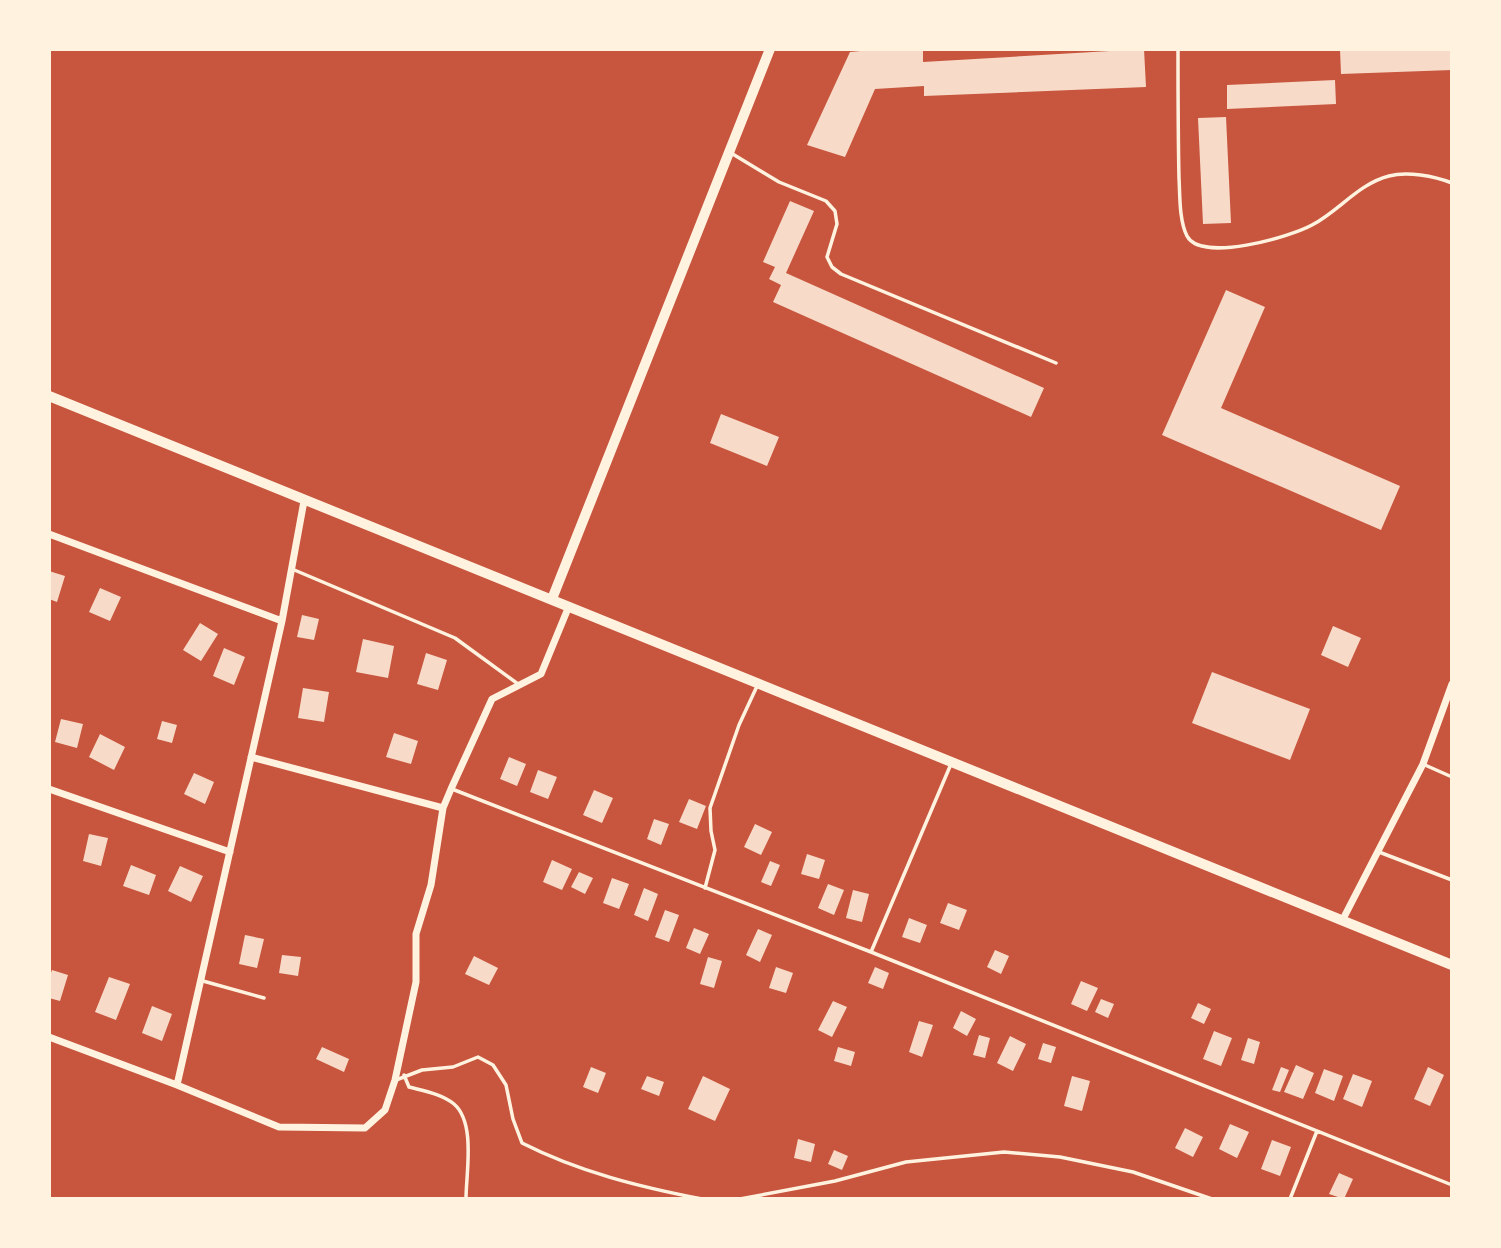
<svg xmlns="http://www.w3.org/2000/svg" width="1501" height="1248" font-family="Raleway,sans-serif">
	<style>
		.building { fill: #f7dbc8 }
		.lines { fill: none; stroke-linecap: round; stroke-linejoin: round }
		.service { stroke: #fff3e0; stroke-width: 3.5 }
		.minor { stroke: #fff3e0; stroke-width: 7 }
		.tertiary { stroke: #fff3e0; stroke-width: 10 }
	</style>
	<rect width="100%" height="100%" fill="#c8553d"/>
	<path class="building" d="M 882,49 L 923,49 L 923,62 L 1144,49 L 1146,87 L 924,96 L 924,86 L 875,89 L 845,157 L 807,145 L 850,52 Z
		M 1340,49 L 1452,49 L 1452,70 L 1341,74 Z
		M 1335,80 L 1336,104 L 1227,109 L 1227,85 Z
		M 1226,117 L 1231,223 L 1203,224 L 1198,118 Z
		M 790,201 L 814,211 L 786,273 L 1044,388 L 1031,417 L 773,302 L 781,285 L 769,279 L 775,267 L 763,262 Z
		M 1226,290 L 1265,307 L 1221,408 L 1400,486 L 1381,530 L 1162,435 Z
		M 721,414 L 779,437 L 767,466 L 710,443 Z
		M 49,571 L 65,576 L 57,602 L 49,599 Z
		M 100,588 L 121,597 L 110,621 L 89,612 Z
		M 302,615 L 319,619 L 314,640 L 297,637 Z
		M 200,623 L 218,634 L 201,661 L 183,650 Z
		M 1333,626 L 1361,638 L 1348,667 L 1321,655 Z
		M 363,639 L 394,646 L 388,678 L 356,672 Z
		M 224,648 L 245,657 L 234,685 L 213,676 Z
		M 426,653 L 447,660 L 438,690 L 417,684 Z
		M 1212,672 L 1310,709 L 1290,760 L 1192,723 Z
		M 303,688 L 329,692 L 324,722 L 298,718 Z
		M 61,719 L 83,724 L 77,748 L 55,742 Z
		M 162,721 L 177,725 L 172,743 L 157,739 Z
		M 394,733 L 418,741 L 411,764 L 386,757 Z
		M 100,734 L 125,747 L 114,770 L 89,757 Z
		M 509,757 L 526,764 L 517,786 L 500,779 Z
		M 538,770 L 557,777 L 548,799 L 530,792 Z
		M 194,773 L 214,782 L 205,804 L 184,794 Z
		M 594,790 L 613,798 L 602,823 L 583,815 Z
		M 689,799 L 706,806 L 697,829 L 679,822 Z
		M 654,819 L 669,824 L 661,845 L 647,839 Z
		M 755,824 L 772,832 L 761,855 L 744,847 Z
		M 89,834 L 108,838 L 101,866 L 83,861 Z
		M 807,854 L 825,860 L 819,879 L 801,874 Z
		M 552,860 L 572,869 L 562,890 L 543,882 Z
		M 770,861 L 780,865 L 771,886 L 761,882 Z
		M 131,865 L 156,875 L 149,895 L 123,886 Z
		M 180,866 L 203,876 L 191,902 L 168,891 Z
		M 579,872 L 593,878 L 585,894 L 571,887 Z
		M 612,878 L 629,884 L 619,909 L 603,903 Z
		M 828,884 L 844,890 L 834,915 L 818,908 Z
		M 644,888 L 658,894 L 648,921 L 634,915 Z
		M 853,890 L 869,894 L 862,922 L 846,918 Z
		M 948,903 L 967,910 L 959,930 L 940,923 Z
		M 665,910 L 679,915 L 669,942 L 655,937 Z
		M 909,918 L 927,925 L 920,943 L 902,937 Z
		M 694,928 L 709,934 L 700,954 L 686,948 Z
		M 758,929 L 772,935 L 760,962 L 746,955 Z
		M 245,935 L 264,939 L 257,968 L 239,964 Z
		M 995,950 L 1009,956 L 1001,974 L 987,967 Z
		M 282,955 L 301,957 L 298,976 L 279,973 Z
		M 474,956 L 498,968 L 489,985 L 465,974 Z
		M 708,957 L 722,961 L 714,988 L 700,984 Z
		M 776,967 L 793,973 L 786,993 L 769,988 Z
		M 875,967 L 889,973 L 883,989 L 868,983 Z
		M 52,970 L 68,975 L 60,1001 L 49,998 L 49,978 Z
		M 109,977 L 130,984 L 116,1020 L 95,1012 Z
		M 1081,981 L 1098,988 L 1087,1011 L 1071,1004 Z
		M 1101,999 L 1114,1004 L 1108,1018 L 1095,1012 Z
		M 833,1001 L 847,1007 L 832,1037 L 818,1030 Z
		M 1198,1003 L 1211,1009 L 1204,1024 L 1191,1018 Z
		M 152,1006 L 172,1014 L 162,1041 L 142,1033 Z
		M 961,1011 L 976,1019 L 967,1036 L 953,1028 Z
		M 919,1021 L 933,1025 L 922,1057 L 909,1052 Z
		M 1214,1031 L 1232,1038 L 1221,1066 L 1203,1059 Z
		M 979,1035 L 990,1038 L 985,1058 L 973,1055 Z
		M 1010,1036 L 1026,1044 L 1013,1071 L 997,1063 Z
		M 1248,1038 L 1260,1042 L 1254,1064 L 1241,1060 Z
		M 1043,1043 L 1056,1047 L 1051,1063 L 1038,1059 Z
		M 322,1047 L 349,1059 L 344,1072 L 316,1059 Z
		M 838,1047 L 855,1052 L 851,1066 L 834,1061 Z
		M 1296,1065 L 1314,1073 L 1303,1099 L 1284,1092 Z
		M 591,1067 L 606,1073 L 598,1093 L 583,1087 Z
		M 1281,1067 L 1289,1070 L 1280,1092 L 1272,1090 Z
		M 1428,1067 L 1444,1075 L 1430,1106 L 1414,1099 Z
		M 1324,1069 L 1343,1076 L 1334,1101 L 1315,1093 Z
		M 1353,1074 L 1372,1081 L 1362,1107 L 1343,1099 Z
		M 647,1076 L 664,1082 L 659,1096 L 641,1089 Z
		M 703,1076 L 730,1089 L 715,1121 L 688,1109 Z
		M 1072,1076 L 1090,1081 L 1082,1111 L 1064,1106 Z
		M 1230,1124 L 1249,1132 L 1237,1158 L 1219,1149 Z
		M 1185,1128 L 1203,1137 L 1193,1157 L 1175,1148 Z
		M 798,1139 L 815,1144 L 811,1162 L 794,1158 Z
		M 1272,1140 L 1291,1147 L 1280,1176 L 1261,1169 Z
		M 834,1150 L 848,1156 L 842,1170 L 828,1164 Z
		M 1339,1173 L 1353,1179 L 1344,1199 L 1329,1194 Z"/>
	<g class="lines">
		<path class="service" d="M 1178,49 C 1178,92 1178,135 1179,178 C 1180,195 1179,220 1187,236 C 1201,263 1290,237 1312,225 C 1339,211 1358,184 1389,176 C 1407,171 1434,176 1452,183
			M 731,153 L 779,182 L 826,201 L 835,211 L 837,224 L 827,257 L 832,267 L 841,274 L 1056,363
			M 292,569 L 455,638 L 518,684
			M 1425,765 L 1452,777
			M 452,789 L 871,952 L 1452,1185
			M 1379,852 L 1452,880
			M 705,888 L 715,850 L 711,831 L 710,808 L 739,725 L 758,684
			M 871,952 L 951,764
			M 203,981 L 264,998
			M 404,1075 L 409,1087 C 424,1091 442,1094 454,1104 C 476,1123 466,1173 466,1199
			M 396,1080 L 422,1070 L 453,1067 L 478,1057 L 493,1065 L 506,1085 L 513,1119 L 522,1143 C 579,1172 640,1187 702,1199
			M 740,1199 L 835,1181 L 906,1162 L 1004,1152 L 1060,1157 L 1133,1172 L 1212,1199
			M 1290,1199 L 1317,1131"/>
		<path class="minor" d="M 49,534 L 282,621
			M 251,757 L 443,808
			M 49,789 L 230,852
			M 1342,921 L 1423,764 L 1452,684
			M 49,1037 L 177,1085 L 279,1127 L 365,1128 L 385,1110 L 395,1080 L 416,982 L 416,934 L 431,885 L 443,808 L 451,789 L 492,699 L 541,674 L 569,606
			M 177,1085 L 282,621 L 304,501"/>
		<path class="tertiary" d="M 49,396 L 1452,965
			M 552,599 L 770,49"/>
	</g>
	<rect width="1501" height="1248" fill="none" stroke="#fff3e0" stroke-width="102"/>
</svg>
